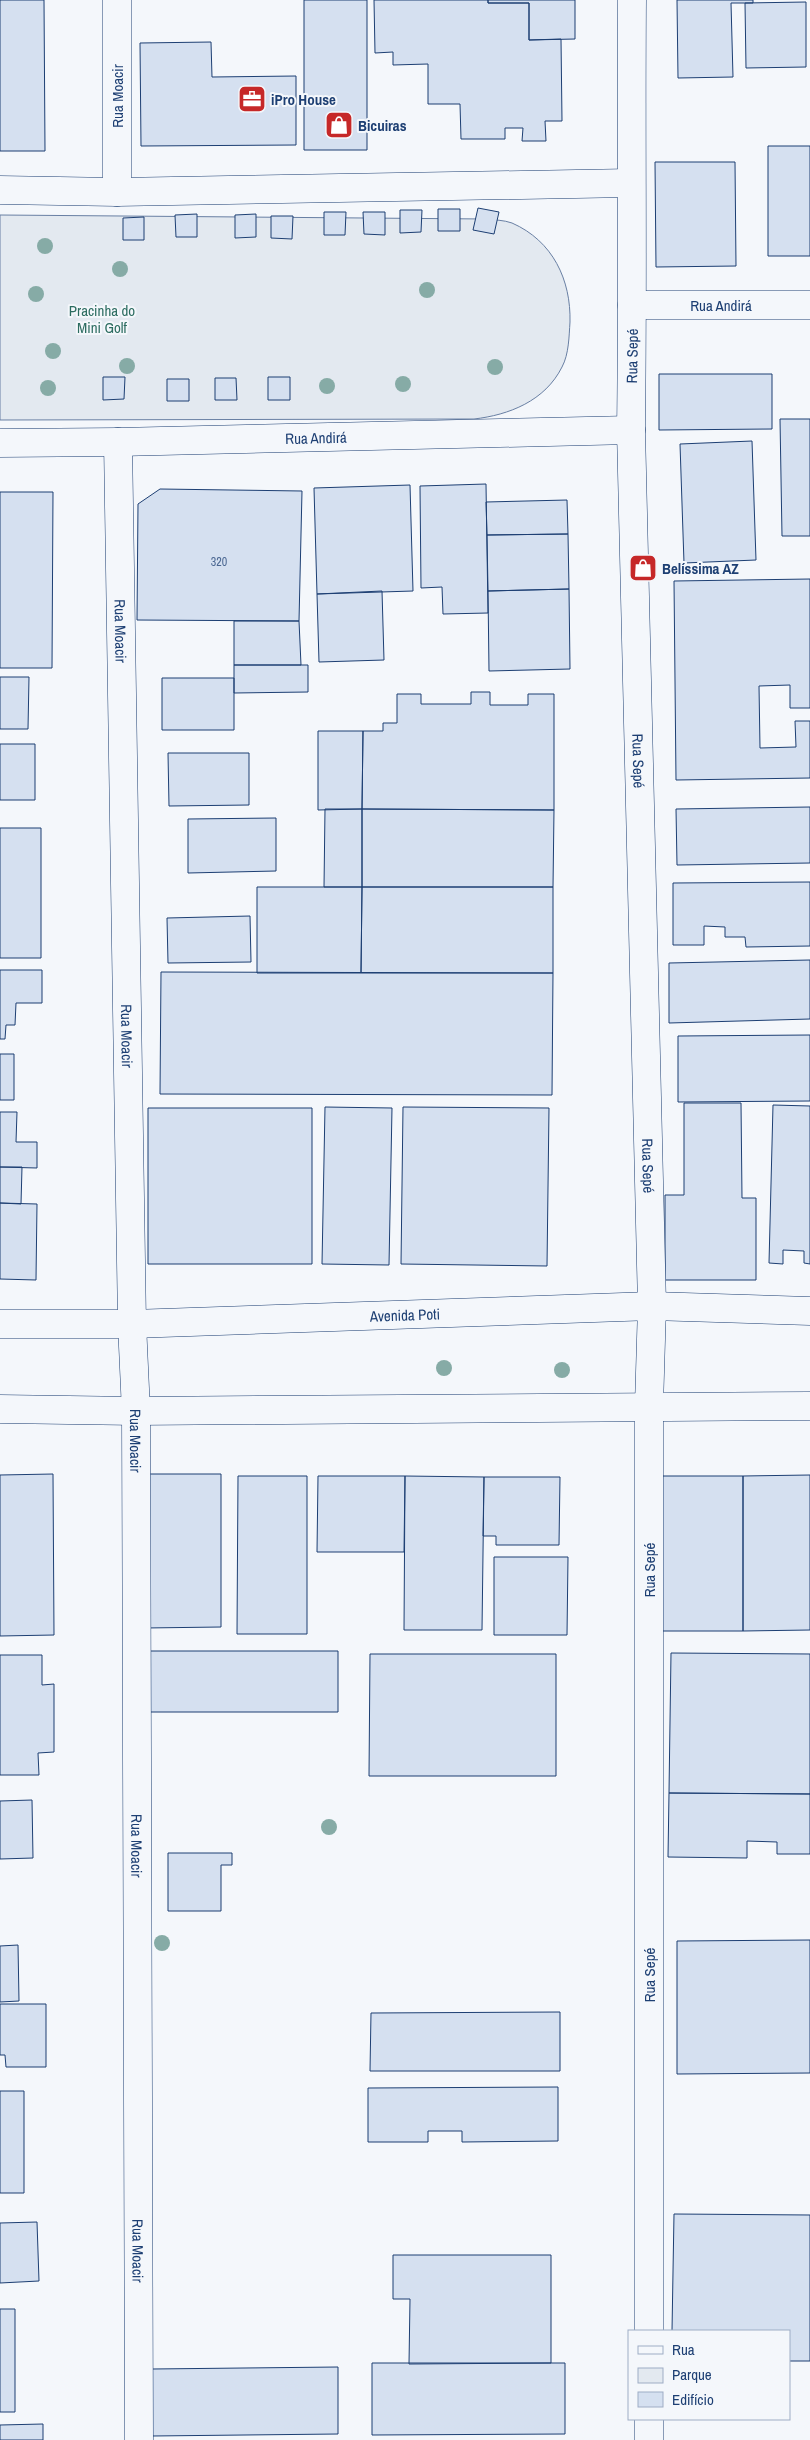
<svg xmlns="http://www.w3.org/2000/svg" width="810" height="2440" font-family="'Archivo Narrow',sans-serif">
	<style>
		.green { fill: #e3e9f0; stroke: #687fa3 }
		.building { fill: #d5e0f0; stroke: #1d3f73 }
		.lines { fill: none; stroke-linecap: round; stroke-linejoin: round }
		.street-casing { stroke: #1d3f73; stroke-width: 29 }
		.secondary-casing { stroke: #1d3f73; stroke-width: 29 }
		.street { stroke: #f4f7fb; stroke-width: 28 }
		.secondary { stroke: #f4f7fb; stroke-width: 28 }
		.tree { fill: #86aba6 }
		.labels { text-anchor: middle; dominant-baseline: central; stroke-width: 4; stroke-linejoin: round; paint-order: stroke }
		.number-label { font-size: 12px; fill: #4b6792 }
		.street-label { font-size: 15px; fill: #1d3f73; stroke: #f4f7fb }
		.poi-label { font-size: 15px; font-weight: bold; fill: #1d3f73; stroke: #f4f7fb; text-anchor: start }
		.park-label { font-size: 15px; fill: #2c6c60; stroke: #f4f7fb }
	</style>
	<rect width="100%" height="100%" fill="#f4f7fb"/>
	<path class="green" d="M 0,215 L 486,219 C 494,220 504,220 512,223 C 553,241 571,280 570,322 C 569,336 569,354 562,367 C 545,401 509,415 474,419 L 0,420 Z"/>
	<path class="building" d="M 0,0 L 44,0 L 45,151 L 0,151 Z
		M 304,0 L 367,0 L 367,150 L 304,150 Z
		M 374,0 L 488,0 L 488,3 L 529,3 L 529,40 L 561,39 L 562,121 L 545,121 L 546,141 L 522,141 L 523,128 L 505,128 L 505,139 L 461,139 L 460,104 L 428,104 L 428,64 L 393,65 L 393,52 L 375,53 Z
		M 488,0 L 575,0 L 575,39 L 529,40 L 529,3 L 488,3 Z
		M 677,0 L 753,0 L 753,3 L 731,3 L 733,77 L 678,78 Z
		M 806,2 L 806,67 L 746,68 L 745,3 Z
		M 211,42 L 212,77 L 296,76 L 296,145 L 141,146 L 140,43 Z
		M 768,146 L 810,146 L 810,256 L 768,256 Z
		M 655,162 L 735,162 L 736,266 L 656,267 Z
		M 478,208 L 499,212 L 494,234 L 473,230 Z
		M 438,209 L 460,209 L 460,231 L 438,231 Z
		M 400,210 L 422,210 L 421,232 L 400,233 Z
		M 324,212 L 346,212 L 345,235 L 324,235 Z
		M 363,212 L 385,212 L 385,235 L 364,234 Z
		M 197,214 L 197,237 L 176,237 L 175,215 Z
		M 256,214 L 256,237 L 235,238 L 235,215 Z
		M 271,216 L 293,216 L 292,239 L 271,238 Z
		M 144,217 L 144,240 L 123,240 L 123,218 Z
		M 659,374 L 772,374 L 772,429 L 659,430 Z
		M 103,377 L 125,377 L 124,399 L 103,400 Z
		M 268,377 L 290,377 L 290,400 L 268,400 Z
		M 215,378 L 236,378 L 237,400 L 215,400 Z
		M 167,379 L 189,379 L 189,401 L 167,401 Z
		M 780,419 L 810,419 L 810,536 L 782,536 Z
		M 752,441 L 756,560 L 684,563 L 680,444 Z
		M 486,484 L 488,613 L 443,614 L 442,587 L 421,588 L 420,486 Z
		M 410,485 L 413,591 L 317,594 L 314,488 Z
		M 160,489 L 302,491 L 299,621 L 137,620 L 138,504 Z
		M 0,492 L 53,492 L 52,668 L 0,668 Z
		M 567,500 L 568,534 L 487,535 L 486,502 Z
		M 568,534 L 569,589 L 488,591 L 487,535 Z
		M 810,579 L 810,708 L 790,708 L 790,685 L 759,686 L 760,748 L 796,747 L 795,721 L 810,721 L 810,778 L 676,780 L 674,581 Z
		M 569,589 L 570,669 L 489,671 L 488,591 Z
		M 382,591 L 384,660 L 319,662 L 317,594 Z
		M 234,621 L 299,621 L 301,665 L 234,665 Z
		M 234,665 L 308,665 L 308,692 L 234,693 Z
		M 0,677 L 29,677 L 28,729 L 0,729 Z
		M 162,678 L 234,678 L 234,730 L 162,730 Z
		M 471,692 L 490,692 L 490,705 L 528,705 L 528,694 L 554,694 L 554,810 L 362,809 L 363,731 L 383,731 L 383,723 L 397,723 L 397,694 L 421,694 L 421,704 L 471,704 Z
		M 318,731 L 363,731 L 362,809 L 318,810 Z
		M 0,744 L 35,744 L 35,800 L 0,800 Z
		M 168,753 L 249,753 L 249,805 L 169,806 Z
		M 810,807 L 810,863 L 677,865 L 676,809 Z
		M 325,809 L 362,809 L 362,887 L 324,887 Z
		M 362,809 L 554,810 L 553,887 L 362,887 Z
		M 276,818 L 276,871 L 188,873 L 188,819 Z
		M 0,828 L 41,828 L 41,958 L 0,958 Z
		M 810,882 L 810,946 L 746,947 L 745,937 L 725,937 L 725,927 L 704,926 L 704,945 L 673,945 L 673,883 Z
		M 257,887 L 362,887 L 361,973 L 257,973 Z
		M 362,887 L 553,887 L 553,973 L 361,973 Z
		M 250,916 L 251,962 L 168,963 L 167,918 Z
		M 810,960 L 810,1019 L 669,1023 L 669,963 Z
		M 0,970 L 42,970 L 42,1003 L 16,1003 L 15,1025 L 6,1025 L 5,1039 L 0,1039 Z
		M 161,972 L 553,973 L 552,1095 L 160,1094 Z
		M 810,1035 L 810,1101 L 678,1102 L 678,1036 Z
		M 0,1054 L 14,1054 L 14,1100 L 0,1100 Z
		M 684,1103 L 741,1103 L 742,1198 L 756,1198 L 756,1280 L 665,1280 L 665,1195 L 684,1195 Z
		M 773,1105 L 810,1106 L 810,1264 L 804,1263 L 804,1251 L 783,1250 L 783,1264 L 769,1263 Z
		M 325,1107 L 392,1108 L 389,1265 L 322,1264 Z
		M 403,1107 L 549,1108 L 547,1266 L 401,1264 Z
		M 148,1108 L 312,1108 L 312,1264 L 148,1264 Z
		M 0,1112 L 17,1112 L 16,1142 L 37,1142 L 37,1168 L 0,1167 Z
		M 0,1167 L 22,1167 L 21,1204 L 0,1203 Z
		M 0,1203 L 37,1204 L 36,1280 L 0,1279 Z
		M 53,1474 L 54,1635 L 0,1636 L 0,1475 Z
		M 145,1474 L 221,1474 L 221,1627 L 145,1628 Z
		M 810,1475 L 810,1630 L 743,1631 L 743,1476 Z
		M 238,1476 L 307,1476 L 307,1634 L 237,1634 Z
		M 318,1476 L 405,1476 L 404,1552 L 317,1552 Z
		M 405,1476 L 484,1477 L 482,1630 L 404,1630 Z
		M 659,1476 L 743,1476 L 743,1631 L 659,1631 Z
		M 484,1477 L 560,1477 L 559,1545 L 496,1545 L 496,1536 L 483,1536 Z
		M 494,1557 L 568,1557 L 567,1635 L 494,1635 Z
		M 148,1651 L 338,1651 L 338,1712 L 148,1712 Z
		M 671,1653 L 810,1654 L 810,1794 L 669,1793 Z
		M 370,1654 L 556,1654 L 556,1776 L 369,1776 Z
		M 0,1655 L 42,1655 L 42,1685 L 54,1684 L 54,1752 L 38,1753 L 39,1775 L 0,1775 Z
		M 669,1793 L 810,1794 L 810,1854 L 777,1854 L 777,1842 L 747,1841 L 747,1858 L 668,1857 Z
		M 32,1800 L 33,1858 L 0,1859 L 0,1801 Z
		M 168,1853 L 232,1853 L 232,1865 L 221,1865 L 221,1911 L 168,1911 Z
		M 810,1940 L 810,2073 L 677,2074 L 677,1941 Z
		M 18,1945 L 19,2001 L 0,2002 L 0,1946 Z
		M 0,2004 L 46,2004 L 46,2067 L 6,2067 L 5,2055 L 0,2055 Z
		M 560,2012 L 560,2071 L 370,2071 L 371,2013 Z
		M 558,2087 L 558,2141 L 462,2142 L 462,2131 L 428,2131 L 428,2142 L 368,2142 L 368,2088 Z
		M 0,2091 L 24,2091 L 24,2193 L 0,2193 Z
		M 674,2214 L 810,2215 L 810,2361 L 789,2361 L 789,2331 L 672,2331 Z
		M 37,2222 L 39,2281 L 0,2283 L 0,2223 Z
		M 393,2255 L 551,2255 L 551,2363 L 409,2364 L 410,2299 L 393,2299 Z
		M 0,2309 L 15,2309 L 15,2412 L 0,2412 Z
		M 372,2363 L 565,2363 L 565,2434 L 372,2435 Z
		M 338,2367 L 338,2434 L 152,2436 L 152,2369 Z
		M 43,2424 L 43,2440 L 0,2440 L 0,2425 Z"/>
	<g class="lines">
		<defs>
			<g id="street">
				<path d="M 0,190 L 117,192 L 630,183"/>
				<path d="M 117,192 L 117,0"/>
				<path id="s1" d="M 632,305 L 810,305"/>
				<path id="s2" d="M 118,442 L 132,1324 L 136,1411 L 139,2440"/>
				<path id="s3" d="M 0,443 L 118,442 L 631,430"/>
			</g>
			<g id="secondary">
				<path id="s4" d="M 632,0 C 631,143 633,286 631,430 L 652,1306 L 649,1406 L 649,2331"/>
				<path id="s5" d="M 0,1324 L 132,1324 L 652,1306 L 810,1311"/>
				<path d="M 0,1409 L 136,1411 L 810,1406"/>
				<path d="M 649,2419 L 649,2440"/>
			</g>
		</defs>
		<use href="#street" class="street-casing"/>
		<use href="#secondary" class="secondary-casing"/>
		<use href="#street" class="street"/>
		<use href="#secondary" class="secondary"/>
	</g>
	<g class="tree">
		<circle cx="45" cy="246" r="8"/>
		<circle cx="120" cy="269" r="8"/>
		<circle cx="427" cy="290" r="8"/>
		<circle cx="36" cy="294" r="8"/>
		<circle cx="53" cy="351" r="8"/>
		<circle cx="127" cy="366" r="8"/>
		<circle cx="495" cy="367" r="8"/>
		<circle cx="403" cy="384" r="8"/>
		<circle cx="327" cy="386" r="8"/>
		<circle cx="48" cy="388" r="8"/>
		<circle cx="444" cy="1368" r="8"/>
		<circle cx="562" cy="1370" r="8"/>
		<circle cx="329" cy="1827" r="8"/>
		<circle cx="162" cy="1943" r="8"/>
	</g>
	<defs>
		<symbol id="office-square" viewBox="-11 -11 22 22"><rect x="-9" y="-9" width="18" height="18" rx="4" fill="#c62828" stroke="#f4f7fb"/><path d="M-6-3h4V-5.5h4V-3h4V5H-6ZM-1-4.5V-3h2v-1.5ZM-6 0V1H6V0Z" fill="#fff"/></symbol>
		<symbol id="shop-square" viewBox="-11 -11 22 22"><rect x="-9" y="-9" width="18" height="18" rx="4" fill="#c62828" stroke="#f4f7fb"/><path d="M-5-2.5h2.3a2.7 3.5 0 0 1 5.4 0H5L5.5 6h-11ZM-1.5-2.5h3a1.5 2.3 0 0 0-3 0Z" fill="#fff"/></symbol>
	</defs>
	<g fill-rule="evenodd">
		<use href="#office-square" x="236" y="83" width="32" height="32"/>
		<use href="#shop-square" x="323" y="109" width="32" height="32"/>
		<use href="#shop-square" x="627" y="552" width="32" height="32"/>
	</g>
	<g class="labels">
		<g class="number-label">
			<text x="219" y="562">320</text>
		</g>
		<g class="street-label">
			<text transform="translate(117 96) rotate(-90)">Rua Moacir</text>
			<text stroke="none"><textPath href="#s1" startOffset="89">Rua Andirá</textPath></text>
			<text transform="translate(632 356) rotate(-89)">Rua Sepé</text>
			<text stroke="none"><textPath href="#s3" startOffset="316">Rua Andirá</textPath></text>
			<text stroke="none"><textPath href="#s2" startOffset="189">Rua Moacir</textPath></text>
			<text stroke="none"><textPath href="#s4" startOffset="761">Rua Sepé</textPath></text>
			<text stroke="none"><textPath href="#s2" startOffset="594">Rua Moacir</textPath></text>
			<text stroke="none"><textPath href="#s4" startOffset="1166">Rua Sepé</textPath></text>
			<text stroke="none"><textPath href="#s5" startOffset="405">Avenida Poti</textPath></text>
			<text stroke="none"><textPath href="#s2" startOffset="999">Rua Moacir</textPath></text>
			<text transform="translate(649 1570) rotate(-90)">Rua Sepé</text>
			<text stroke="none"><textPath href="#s2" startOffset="1404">Rua Moacir</textPath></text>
			<text transform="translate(649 1975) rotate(-90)">Rua Sepé</text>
			<text stroke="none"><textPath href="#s2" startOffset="1809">Rua Moacir</textPath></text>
		</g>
		<g class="poi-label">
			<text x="271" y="99">iPro House</text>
			<text x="358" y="125">Bicuiras</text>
			<text x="662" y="568">Belíssima AZ</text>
		</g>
		<g class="park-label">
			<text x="102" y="310">Pracinha do<tspan x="102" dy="17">Mini Golf</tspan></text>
		</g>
	</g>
	<rect x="628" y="2330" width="162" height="90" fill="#f4f7fb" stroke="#9eadc5"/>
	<rect x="638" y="2346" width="25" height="8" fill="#f4f7fb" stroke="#9eadc5"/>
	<text x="672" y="2355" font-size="15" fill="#1d3f73">Rua</text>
	<rect x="638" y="2368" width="25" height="15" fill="#e3e9f0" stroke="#9eadc5"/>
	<text x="672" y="2380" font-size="15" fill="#1d3f73">Parque</text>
	<rect x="638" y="2392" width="25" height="15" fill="#d5e0f0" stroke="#9eadc5"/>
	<text x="672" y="2405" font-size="15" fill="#1d3f73">Edifício</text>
</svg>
